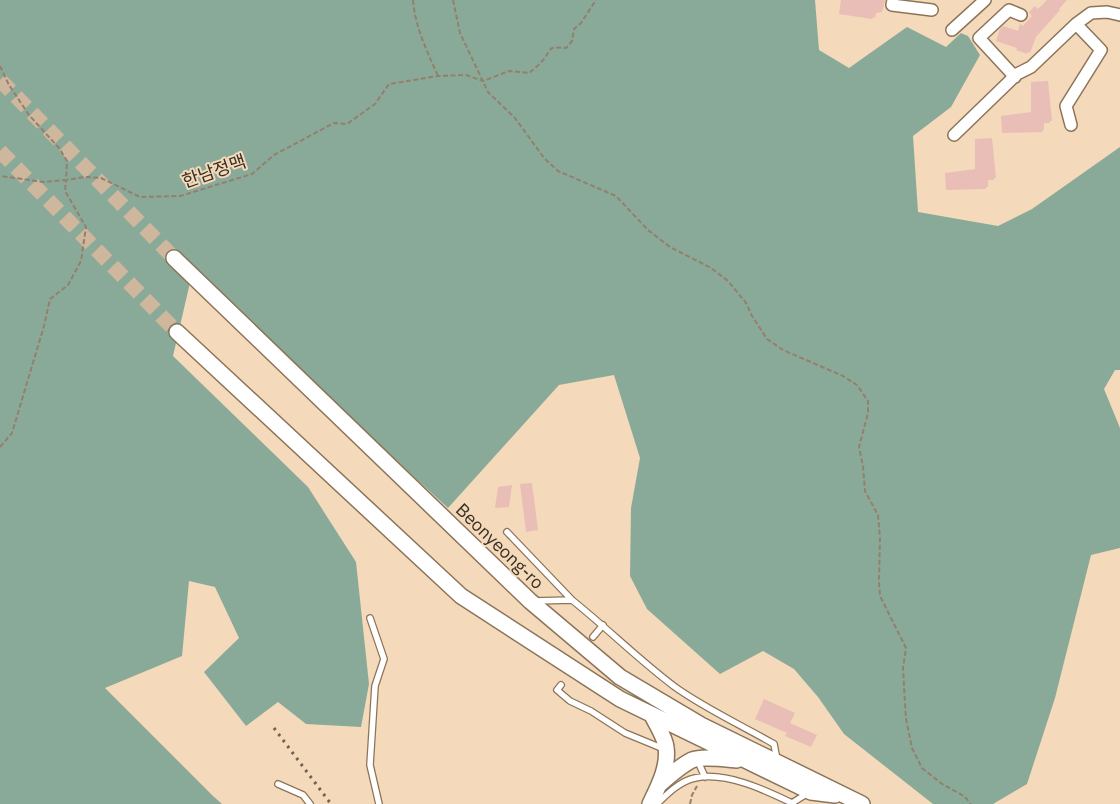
<svg xmlns="http://www.w3.org/2000/svg" width="1120" height="804" font-family="'IBM Plex Sans','Noto Sans KR',sans-serif">
	<style>
		.forest { fill: #8aaa99 }
		.building { fill: #e8beb7 }
		.lines { fill: none; stroke-linecap: round; stroke-linejoin: round }
		.secondary-tunnel { stroke: #cfb79d; stroke-width: 15; stroke-dasharray: 15 8; stroke-linecap: butt }
		.lane-casing { stroke: #8c7459; stroke-width: 8 }
		.street-casing { stroke: #8c7459; stroke-width: 14 }
		.secondary-casing { stroke: #8c7459; stroke-width: 18 }
		.path { stroke: #93806c; stroke-width: 2; stroke-dasharray: 5 2.5; stroke-linecap: butt }
		.lane { stroke: #fff; stroke-width: 5.5 }
		.street { stroke: #fff; stroke-width: 11 }
		.secondary { stroke: #fff; stroke-width: 15 }
		.rail { stroke: #6f604f; stroke-width: 3; stroke-dasharray: 2.5 5; stroke-linecap: butt }
		.labels { text-anchor: middle; dominant-baseline: central; stroke-width: 4; stroke-linejoin: round; paint-order: stroke }
		.street-label { font-size: 18px; fill: #392f23; stroke: #f4d9bb }
	</style>
	<rect width="100%" height="100%" fill="#f4d9bb"/>
	<path class="forest" d="M 0,0 L 815,0 L 819,50 L 849,68 L 907,27 L 946,47 L 961,33 L 968,36 L 980,55 L 951,107 L 913,136 L 918,212 L 998,226 L 1032,209 L 1120,147 L 1120,370 L 1115,370 L 1104,389 L 1120,428 L 1120,548 L 1091,555 L 1055,698 L 1027,784 L 993,804 L 933,804 L 844,734 L 818,697 L 794,669 L 763,651 L 720,674 L 647,609 L 630,576 L 631,508 L 640,458 L 614,375 L 559,385 L 448,508 L 192,274 L 173,356 L 308,487 L 356,562 L 369,684 L 361,727 L 306,724 L 278,702 L 246,726 L 204,672 L 239,638 L 215,587 L 189,581 L 182,656 L 105,688 L 213,796 L 222,804 L 0,804 Z"/>
	<path class="building" d="M 841,0 L 885,0 L 882,12 L 876,13 L 875,18 L 873,17 L 872,19 L 839,14 Z
		M 1047,0 L 1067,0 L 1059,9 L 1060,10 L 1036,37 L 1030,53 L 1028,52 L 1027,54 L 1016,50 L 1017,48 L 996,41 L 1000,29 L 1003,26 L 1018,31 L 1020,24 L 1023,26 L 1032,16 L 1029,12 L 1035,6 L 1038,9 Z
		M 1048,81 L 1052,121 L 1050,121 L 1050,123 L 1044,123 L 1044,130 L 1042,130 L 1043,132 L 1002,133 L 1001,116 L 1031,112 L 1031,82 Z
		M 992,138 L 996,178 L 994,178 L 994,180 L 988,180 L 988,187 L 986,187 L 986,189 L 946,190 L 945,173 L 975,169 L 975,139 Z
		M 532,483 L 538,530 L 526,532 L 520,484 Z
		M 512,485 L 509,507 L 495,508 L 498,487 Z
		M 764,699 L 795,713 L 790,723 L 817,735 L 811,747 L 785,736 L 787,733 L 755,719 Z"/>
	<g class="lines">
		<path class="secondary-tunnel" d="M 0,80 L 174,258
			M 0,151 L 177,332"/>
		<defs>
			<path id="lane" d="M 507,532 L 572,600
				M 534,601 L 572,600 C 607,628 639,660 675,687 C 706,709 741,725 774,744 L 777,760
				M 370,618 L 384,659 L 375,686 L 370,765 L 379,804
				M 593,637 L 603,625
				M 561,685 L 557,690 L 570,701 L 591,711 L 625,733 L 659,747
				M 700,766 L 705,777
				M 278,784 L 303,795 L 310,804
				M 657,804 C 667,794 680,781 695,778 C 725,771 765,790 792,803 L 808,793"/>
			<path id="street" d="M 893,0 L 892,5 L 932,10
				M 952,30 L 985,0
				M 1015,77 L 979,38 L 1009,10 L 1021,15
				M 1071,125 L 1066,106 L 1101,50 L 1076,24
				M 954,135 L 1017,74 L 1031,67 L 1076,24 L 1091,13 L 1107,12 L 1120,15"/>
			<path id="secondary" d="M 174,258 L 530,601 L 620,677 L 701,725 L 862,804
				M 177,332 L 461,596 L 620,699 L 811,792 L 835,795
				M 659,785 C 669,776 680,766 692,760 C 702,756 725,759 737,760
				M 650,804 C 658,787 669,767 666,747 C 665,737 656,724 652,715"/>
		</defs>
		<use href="#lane" class="lane-casing"/>
		<use href="#street" class="street-casing"/>
		<use href="#secondary" class="secondary-casing"/>
		<path class="path" d="M 413,0 C 415,27 427,51 438,76
			M 453,0 L 460,33 L 488,92 L 515,118 L 544,158 L 558,171 L 616,196 L 648,230 L 670,247 L 711,268 L 728,281 L 746,303 L 752,316 L 767,339 L 783,350 L 843,376 L 857,385 L 868,401 L 868,413 L 859,447 L 863,466 L 865,491 L 878,515 L 880,538 L 879,583 L 880,596 L 906,648 L 903,668 L 905,704 L 906,719 L 912,748 L 922,768 L 942,784 L 964,796 L 971,804
			M 0,66 L 9,85 L 29,115 L 59,148 L 67,161 L 66,180 L 44,182 L 0,176
			M 0,447 L 12,433 L 44,326 L 50,299 L 68,285 L 81,261 L 86,227 L 65,191 L 66,180 L 85,177 L 101,178 L 140,197 L 180,196 L 252,174 L 274,155 L 334,123 L 347,124 L 375,104 L 389,84 L 438,76 L 466,75 L 483,81 L 509,71 L 529,73 C 534,69 540,64 544,59 C 553,46 548,47 566,48 L 572,41 L 574,29 L 581,23 L 596,0
			M 690,804 L 692,795 L 697,786"/>
		<use href="#lane" class="lane"/>
		<use href="#street" class="street"/>
		<use href="#secondary" class="secondary"/>
		<path class="rail" d="M 274,728 L 331,804"/>
	</g>
	<g class="labels">
		<g class="street-label">
			<text transform="translate(214 171) rotate(-19)">한남정맥</text>
			<text transform="translate(500 546) rotate(44)">Beonyeong-ro</text>
		</g>
	</g>
</svg>
